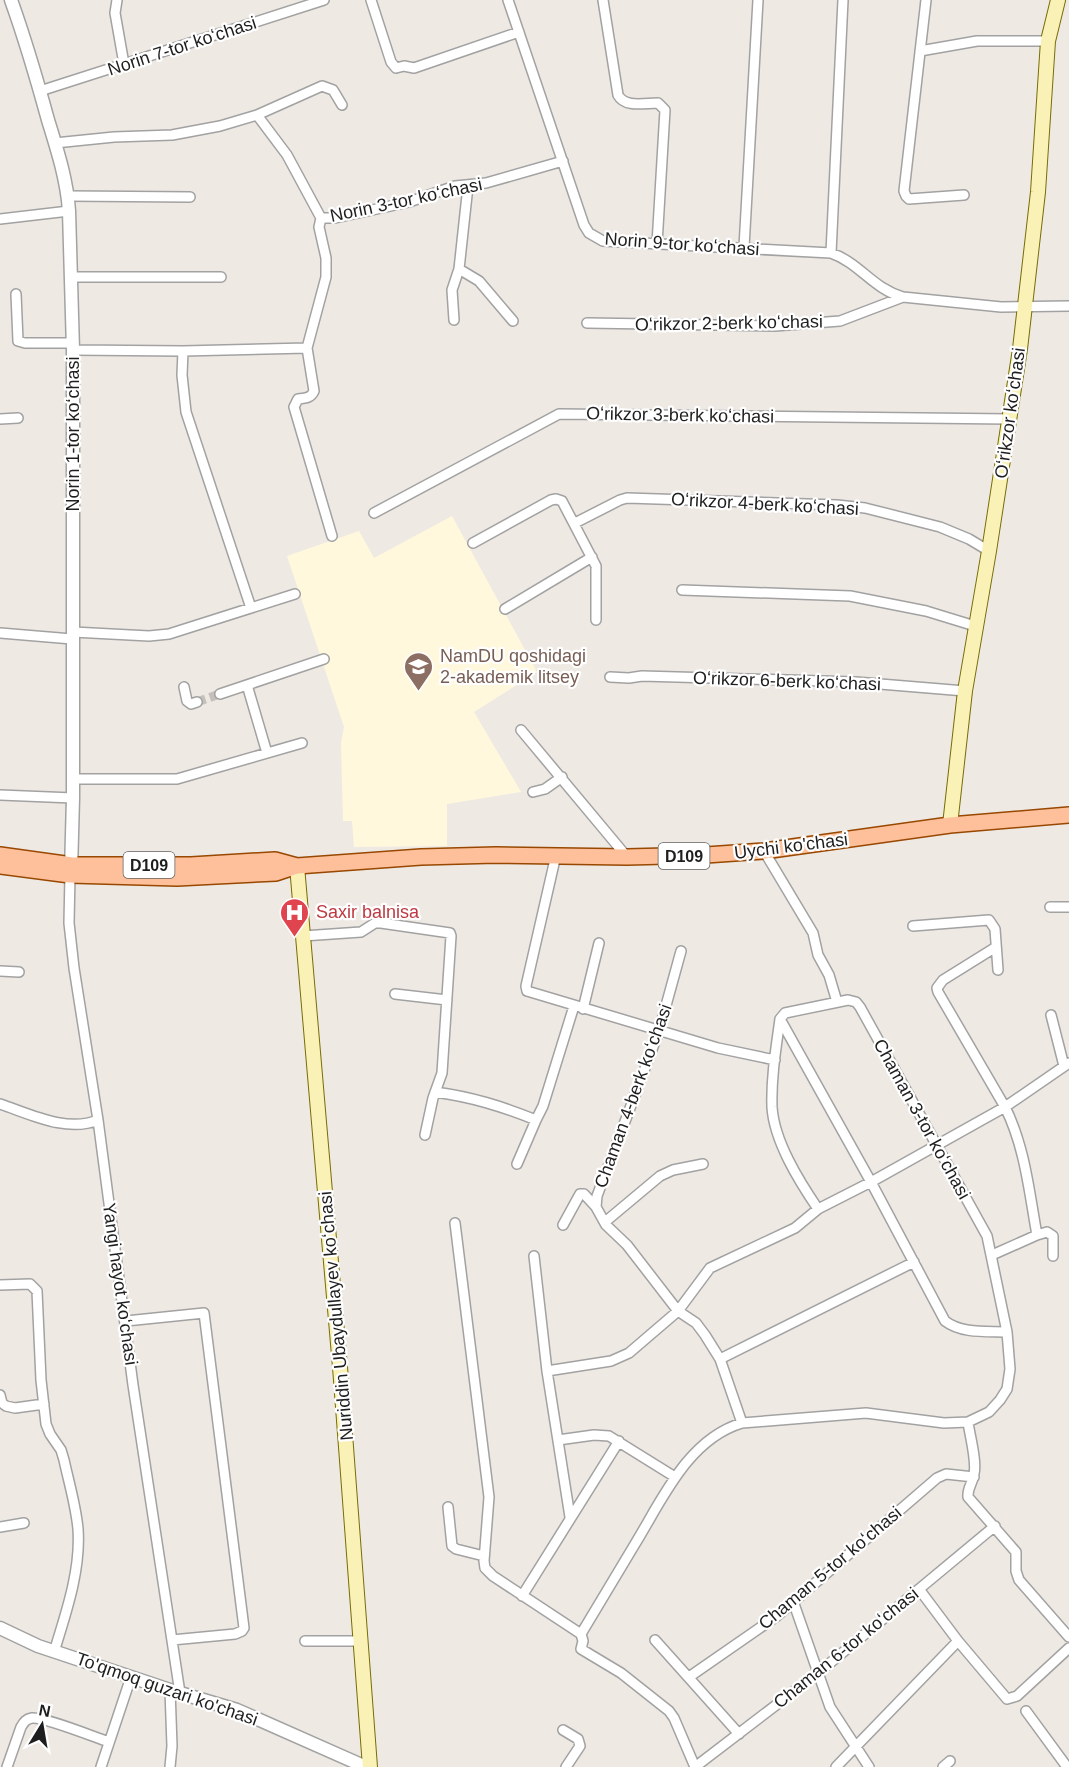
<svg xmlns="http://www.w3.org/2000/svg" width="1069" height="1767" font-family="Arial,sans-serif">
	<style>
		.education { fill: #fff8dd }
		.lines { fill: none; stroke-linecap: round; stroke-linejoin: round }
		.minor-tunnel { stroke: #c5c0bc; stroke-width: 9; stroke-dasharray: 9 4.5; stroke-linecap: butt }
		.minor-casing { stroke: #a2a2a2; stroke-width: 12 }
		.tertiary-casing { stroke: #a2a2a2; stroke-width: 15 }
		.secondary-casing { stroke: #766d04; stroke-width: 16 }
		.primary-casing { stroke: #984800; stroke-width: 18 }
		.minor { stroke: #fff; stroke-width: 9 }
		.tertiary { stroke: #fff; stroke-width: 12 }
		.secondary { stroke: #faf1b7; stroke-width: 14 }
		.primary { stroke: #fdc09b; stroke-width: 15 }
		.labels { text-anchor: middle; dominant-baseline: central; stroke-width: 4.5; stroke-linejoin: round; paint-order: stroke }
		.shield { fill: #fff; stroke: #626262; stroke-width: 1.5 }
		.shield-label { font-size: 16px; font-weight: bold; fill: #1e1e1e }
		.street-label { font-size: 18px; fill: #1e1e1e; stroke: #fff }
		.education-label { font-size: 18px; fill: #785e54; stroke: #fff; text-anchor: start }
		.health-label { font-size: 18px; fill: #be3a42; stroke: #fff; text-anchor: start }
	</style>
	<rect width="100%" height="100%" fill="#efe9e4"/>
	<path class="education" d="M 452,516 L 537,672 L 474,712 L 521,792 L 447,804 L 447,846 L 354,847 L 352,821 L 343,821 L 341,743 L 344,727 L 287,556 L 359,531 L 374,558 Z"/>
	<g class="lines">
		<path class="minor-tunnel" d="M 197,702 L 220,694"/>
		<defs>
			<path id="minor" d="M 117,0 L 115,13 L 124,64
				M 371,0 L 391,62 L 396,68 L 404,66 L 414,68 L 519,32
				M 508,0 L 584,225 L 589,233 L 603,241 L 831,253 C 860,263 873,289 903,297 L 1001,307 L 1069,306
				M 603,0 L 618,95 C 625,108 644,103 658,103 L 665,110 L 657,244
				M 926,0 L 904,191 L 906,196 L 909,199 L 964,195
				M 920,51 L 977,41 L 1048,41
				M 40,91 L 324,0
				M 257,115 L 322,86 L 333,90 L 342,105
				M 55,143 L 114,137 L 172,135 L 220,126 L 257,115 L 287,155 L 321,218 L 335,218 L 409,202 L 455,186 L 486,183 L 563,161
				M 468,186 L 459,269 L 479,281 L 513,321
				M 68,196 L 190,197
				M 321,218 L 319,227 L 326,258 L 326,277 L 307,348 L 314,391 C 311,398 306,398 298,399 L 294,407 L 332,536
				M 0,219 L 69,211
				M 744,247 L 758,0
				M 831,253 L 843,0
				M 71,277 L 221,277
				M 16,294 L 18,341 L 25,343 L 73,343
				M 454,320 L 452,290 L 459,269
				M 587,323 L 775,326 L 840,321 L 903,297
				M 73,350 L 183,351 L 307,348
				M 183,351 L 182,375 L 186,412 L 251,608
				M 0,419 L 18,418
				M 374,513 L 559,414 L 1010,419
				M 575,523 L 620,500 L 627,498 L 837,505 L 865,508 L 940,527 L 969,539 L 989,551
				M 473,543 L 551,500 L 556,499 L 562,501 L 596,566 L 596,620
				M 682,590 L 850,596 L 926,611 L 975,626
				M 505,609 L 592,557
				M 73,632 L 149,636 L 169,634 L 295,594
				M 0,633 L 72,639
				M 610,677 L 629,678 L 642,676 L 856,682 L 965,691
				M 247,685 L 267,753
				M 184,687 L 187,701 L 191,704 L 197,702
				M 220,694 L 324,659
				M 521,730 L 627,857
				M 73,779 L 177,779 L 302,743
				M 533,792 L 545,789 L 562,777
				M 0,795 L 73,798
				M 764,851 L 813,933 L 818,955 L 829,975 L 837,1002
				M 556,855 L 526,986 L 527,991 L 718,1048 L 775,1060
				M 70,875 L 69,923 L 74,968 L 98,1120 L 133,1385 L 180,1693
				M 1050,907 L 1069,907
				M 913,926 L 989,920 L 995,929 L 998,970
				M 303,936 L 361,932 L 375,923 L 381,923 L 450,933 L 451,936 L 442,1073 L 433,1098 L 425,1135
				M 681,951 L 659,1031 L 597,1196 L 596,1207 L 606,1225 L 627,1245 L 678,1311 L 696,1323 L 705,1335 L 720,1359 L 742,1423
				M 0,971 L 19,972
				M 395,994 L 447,1000
				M 583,1009 L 599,943
				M 1051,1015 L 1064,1066
				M 780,1019 C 776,1048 771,1078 772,1107 C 774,1141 799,1181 818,1209
				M 435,1092 C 472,1097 501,1106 536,1120 L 543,1106 L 574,1006
				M 0,1104 C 30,1114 67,1133 98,1120
				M 517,1164 L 536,1120
				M 605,1222 L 660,1176 L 673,1170 L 703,1164
				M 455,1223 L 489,1497 L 484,1561 L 485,1568 L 493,1576 L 581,1634
				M 563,1225 L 580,1194 L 584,1194 L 596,1207
				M 1037,1235 L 1047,1232 L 1053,1236 L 1053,1256
				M 992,1255 L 1037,1235 C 1029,1191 1025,1147 1005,1107 L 938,992 L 937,988 L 943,980 L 996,947
				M 534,1256 L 547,1371 L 570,1517
				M 0,1285 L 30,1284 L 37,1291 L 41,1380 L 46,1424 L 50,1434 L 61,1450 L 64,1460 C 69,1483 76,1506 78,1529 C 81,1570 66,1613 54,1652
				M 126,1321 L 204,1313 L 244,1628 L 242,1631 L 235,1634 L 172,1640
				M 720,1359 L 914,1262
				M 547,1371 L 611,1361 L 629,1353 L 678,1311 L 710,1268 L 795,1228 L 818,1209 L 871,1182 L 1005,1107 L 1069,1063
				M 0,1395 L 2,1403 L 6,1406 L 15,1408 L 44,1404
				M 968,1422 C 970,1437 977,1461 974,1474 C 973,1483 967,1488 968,1497 L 1016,1552 L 1016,1571 L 1019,1580 L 1069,1637
				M 558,1440 L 594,1435 L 609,1436 L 675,1477
				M 448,1507 L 452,1546 L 456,1549 L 484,1556
				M 0,1527 L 24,1523
				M 919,1589 L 958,1641
				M 522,1596 L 619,1441
				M 793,1601 L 830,1707 L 869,1767
				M 655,1640 L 739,1734
				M 305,1641 L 362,1641
				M 689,1677 L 777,1616 L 937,1478 L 946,1474 L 974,1477
				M 1026,1711 L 1067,1767
				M 563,1730 L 578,1739 L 580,1746 L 566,1767
				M 7,1767 L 21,1727 C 24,1722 26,1719 32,1718 C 45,1717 94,1737 109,1742
				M 101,1767 L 131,1677
				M 170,1767 L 172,1746 L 170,1690
				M 695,1767 L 674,1718 L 669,1711 L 621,1673 L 581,1649 L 583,1641 L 581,1634 C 599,1604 617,1574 635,1544 C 662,1500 688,1439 742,1423 L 866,1413 L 944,1423 L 968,1422 L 989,1412 L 1000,1400 L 1007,1389 L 1010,1369 L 1007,1332 L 987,1236 L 860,1007 L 856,1002 L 848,1000 L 785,1013 L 780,1019 L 871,1182 L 945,1321 C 962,1334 987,1331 1007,1332
				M 695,1767 L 818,1673 L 995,1526
				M 836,1767 L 958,1641 L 1007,1699 L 1017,1696 L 1069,1648
				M 943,1767 L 950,1761"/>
			<path id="tertiary" d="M 11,0 C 25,39 37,80 48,120 C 57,149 67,180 69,211 L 73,350 L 73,798 L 71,871
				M 0,1628 L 38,1646 L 170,1690 L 237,1710 L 366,1767"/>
			<path id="secondary" d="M 950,825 L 965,691 L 989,551 L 1020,349 L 1038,192 L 1048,41 L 1058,0
				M 297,866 L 340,1367 L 370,1767"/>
			<path id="primary" d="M 0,855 L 72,865 L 191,865 L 275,860 L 297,866
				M 0,866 L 70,875 L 177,878 L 276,873 L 297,866 L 421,857 L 496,855 L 627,857 L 706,855 L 764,851 L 950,825 L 1069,815"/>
		</defs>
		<use href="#minor" class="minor-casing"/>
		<use href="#tertiary" class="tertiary-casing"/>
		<use href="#secondary" class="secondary-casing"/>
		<use href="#primary" class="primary-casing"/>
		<use href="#minor" class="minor"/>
		<use href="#tertiary" class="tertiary"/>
		<use href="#secondary" class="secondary"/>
		<use href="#primary" class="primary"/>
	</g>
	<defs>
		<symbol id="university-pin" viewBox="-11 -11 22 30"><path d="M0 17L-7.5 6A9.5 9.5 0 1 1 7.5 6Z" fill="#8d6e63" stroke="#fff"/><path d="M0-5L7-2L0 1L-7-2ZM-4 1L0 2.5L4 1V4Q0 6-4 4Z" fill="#fff"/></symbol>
		<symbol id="hospital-pin" viewBox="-11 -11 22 30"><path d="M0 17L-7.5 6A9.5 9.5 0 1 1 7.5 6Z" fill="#e0444e" stroke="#fff"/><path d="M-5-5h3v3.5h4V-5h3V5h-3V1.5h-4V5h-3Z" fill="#fff"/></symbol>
	</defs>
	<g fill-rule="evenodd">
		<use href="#university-pin" x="402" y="650" width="33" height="45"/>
		<use href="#hospital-pin" x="278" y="896" width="33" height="45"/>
	</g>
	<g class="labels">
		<g class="shield">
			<rect x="658.5" y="843" width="51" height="26" rx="4.5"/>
			<rect x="123.5" y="852" width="51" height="26" rx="4.5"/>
		</g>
		<g class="shield-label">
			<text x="684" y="856">D109</text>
			<text x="149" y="865">D109</text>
		</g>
		<g class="street-label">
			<text transform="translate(182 46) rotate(-18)">Norin 7-tor koʻchasi</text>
			<text transform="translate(406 200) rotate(-12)">Norin 3-tor koʻchasi</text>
			<text transform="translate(682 244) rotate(4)">Norin 9-tor koʻchasi</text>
			<text transform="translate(729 323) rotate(-1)">Oʻrikzor 2-berk koʻchasi</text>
			<text transform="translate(1010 413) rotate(-82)">Oʻrikzor koʻchasi</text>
			<text transform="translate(680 415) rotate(1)">Oʻrikzor 3-berk koʻchasi</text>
			<text transform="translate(73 434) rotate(-90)">Norin 1-tor koʻchasi</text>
			<text transform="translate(765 504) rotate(3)">Oʻrikzor 4-berk koʻchasi</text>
			<text transform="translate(787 681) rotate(2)">Oʻrikzor 6-berk koʻchasi</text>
			<text transform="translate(791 846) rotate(-7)">Uychi ko'chasi</text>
			<text transform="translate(633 1096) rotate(-70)">Chaman 4-berk koʻchasi</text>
			<text transform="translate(922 1119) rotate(61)">Chaman 3-tor koʻchasi</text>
			<text transform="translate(120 1284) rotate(82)">Yangi hayot koʻchasi</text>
			<text transform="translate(336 1316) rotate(-95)">Nuriddin Ubaydullayev koʻchasi</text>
			<text transform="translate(830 1568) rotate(-40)">Chaman 5-tor koʻchasi</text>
			<text transform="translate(846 1648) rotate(-39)">Chaman 6-tor koʻchasi</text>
			<text transform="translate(167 1689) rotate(19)">To'qmoq guzari ko'chasi</text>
		</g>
		<g class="education-label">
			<text x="440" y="656">NamDU qoshidagi<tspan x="440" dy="21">2-akademik litsey</tspan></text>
		</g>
		<g class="health-label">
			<text x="316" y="912">Saxir balnisa</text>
		</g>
	</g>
	<g transform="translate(42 1725) rotate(11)" stroke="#ffffff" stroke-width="4.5" paint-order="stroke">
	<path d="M0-4.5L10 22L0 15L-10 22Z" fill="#1e1e1e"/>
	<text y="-9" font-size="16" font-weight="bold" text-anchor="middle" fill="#1e1e1e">N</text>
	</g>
</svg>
